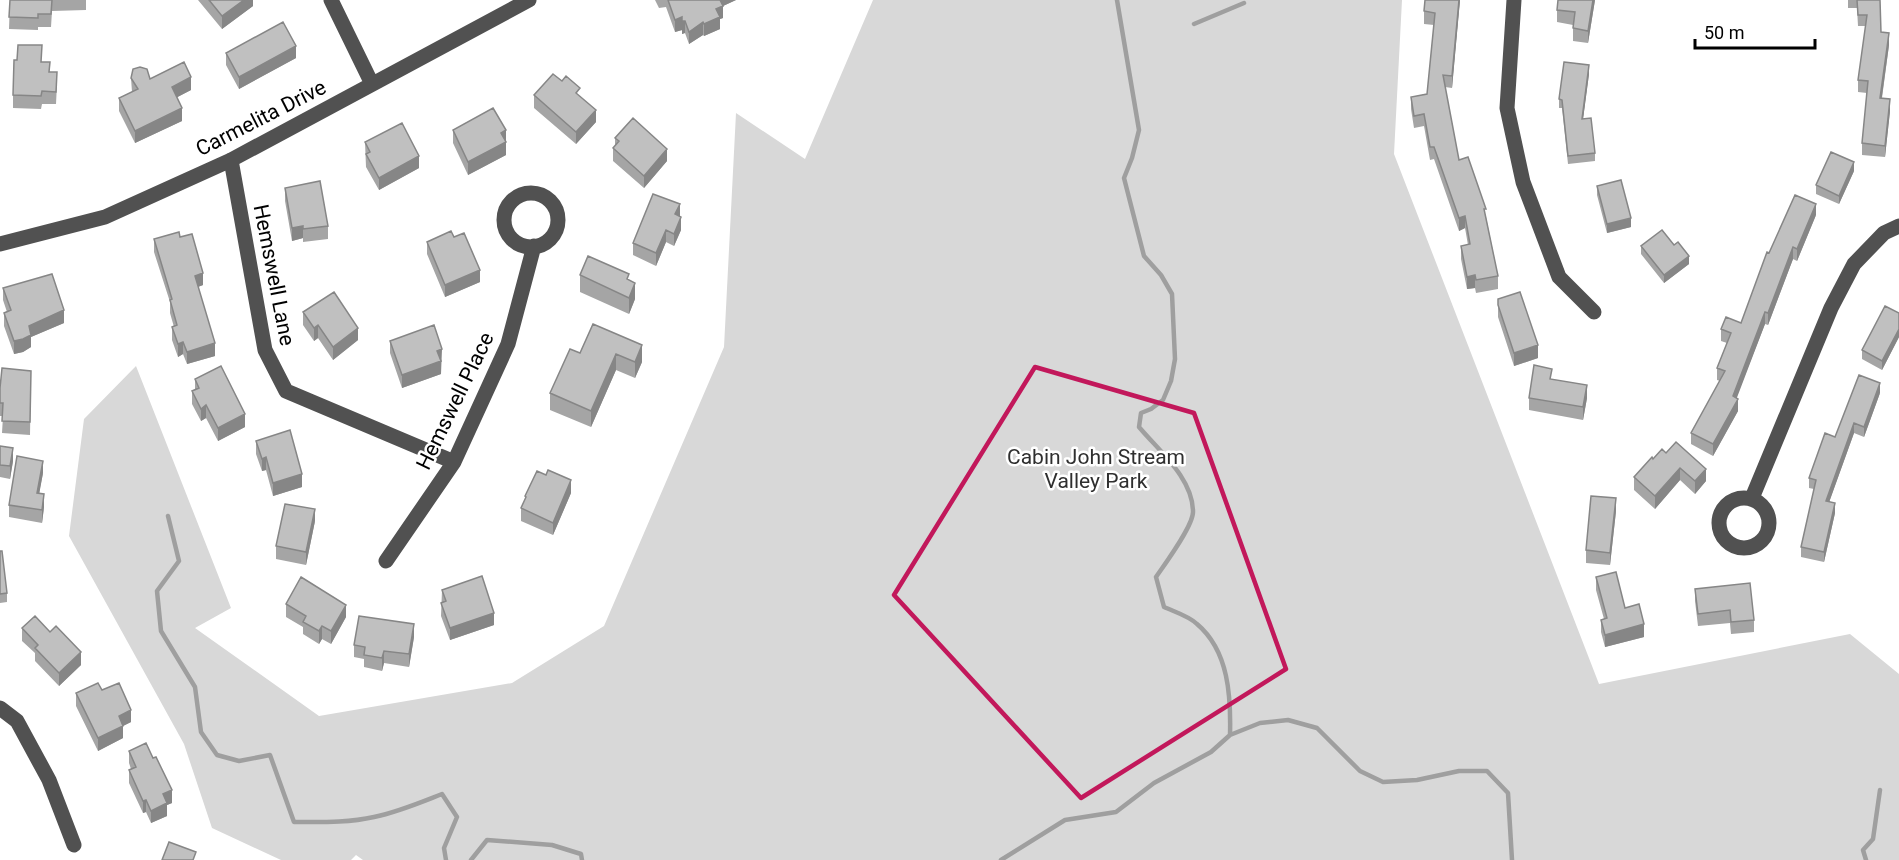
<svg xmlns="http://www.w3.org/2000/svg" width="1899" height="860" font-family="Roboto,sans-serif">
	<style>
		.green { fill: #d8d8d8 }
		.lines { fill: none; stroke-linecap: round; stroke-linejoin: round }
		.stream { stroke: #9f9f9f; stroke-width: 4.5 }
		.minor { stroke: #515151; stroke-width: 15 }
		.wall { fill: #a5a5a5 }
		.shaded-wall { fill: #868686 }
		.building { fill: #c0c0c0; stroke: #868686; stroke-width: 1.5 }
		.marked { fill: none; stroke: #c2185b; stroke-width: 4.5; stroke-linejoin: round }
		.labels { text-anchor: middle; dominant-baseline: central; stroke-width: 5; stroke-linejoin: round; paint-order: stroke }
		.street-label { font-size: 21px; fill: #000; stroke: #fff }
		.park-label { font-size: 21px; fill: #2f2f2f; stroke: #fff }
	</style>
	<rect width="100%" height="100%" fill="#fff"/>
	<path class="green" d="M 873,0 L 1402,0 L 1394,154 L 1599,684 L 1850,634 L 1899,674 L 1899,860 L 363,860 L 356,855 L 351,860 L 281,860 L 212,828 L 184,744 L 69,536 L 84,419 L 136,366 L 231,608 L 195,628 L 319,716 L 512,683 L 604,626 L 724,347 L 736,113 L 805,159 Z"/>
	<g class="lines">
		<path class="stream" d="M 1117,0 L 1139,130 L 1132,158 L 1124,178 L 1144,256 L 1161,275 L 1172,294 L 1175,359 L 1171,381 L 1163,400 L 1151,409 L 1141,413 L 1139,427 C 1159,451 1193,478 1193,512 C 1193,526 1165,564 1156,577 L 1164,607 C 1175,612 1189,616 1197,624 C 1229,651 1231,697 1230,735
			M 1194,24 L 1244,3
			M 168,516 L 179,561 L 157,591 L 161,631 L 195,687 L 201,732 L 217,755 L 239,761 L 270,755 L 294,822 C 320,822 348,823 374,817 C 398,812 419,803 442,794 L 457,817 L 444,848 L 446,860
			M 471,860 L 487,840 L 552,845 L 581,854 L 582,860
			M 1001,860 L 1065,820 L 1116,812 L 1154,783 L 1211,752 L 1230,735 L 1260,723 L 1288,720 L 1317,728 L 1360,771 L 1383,782 L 1417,780 L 1459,771 L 1487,771 L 1508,793 L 1512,860
			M 1866,860 L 1863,850 L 1873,839 L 1880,790"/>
		<path class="minor" d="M 331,0 L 372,84
			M 1514,0 L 1507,108 L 1523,182 L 1559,277 L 1594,312
			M 231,160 L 265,350 L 286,391 L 454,462
			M504 220a27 27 0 1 1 54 0a27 27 0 1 1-54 0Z
			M 0,244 L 105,217 L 231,160 L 529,0
			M1719 523a25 25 0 1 1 50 0a25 25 0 1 1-50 0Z
			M 1752,498 L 1831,308 L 1854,264 L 1884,233 L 1899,226
			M 386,561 L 454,462 L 508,344 L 534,246
			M 0,708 L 17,721 L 49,780 L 74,845"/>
	</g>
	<path class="wall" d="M 10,0 L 86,0 L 86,10 L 52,11 L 51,27 L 38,27 L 38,30 L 9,29 Z
		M 198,0 L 253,0 L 253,6 L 222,29 Z
		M 655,0 L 736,0 L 723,6 L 723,18 L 720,19 L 720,29 L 704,36 L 703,35 L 689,44 L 685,33 L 682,34 L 682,30 L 675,32 L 666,7 L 659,8 Z
		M 1460,0 L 1452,88 L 1445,87 L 1459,160 L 1486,217 L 1498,276 L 1498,289 L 1476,293 L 1475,288 L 1467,289 L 1461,259 L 1461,246 L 1468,245 L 1465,228 L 1459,231 L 1434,159 L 1430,160 L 1424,126 L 1414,128 L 1411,109 L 1411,97 L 1427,94 L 1434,25 L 1424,24 L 1424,11 Z
		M 1595,0 L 1588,43 L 1573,41 L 1573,25 L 1557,22 L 1557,10 Z
		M 1848,0 L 1880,0 L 1881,32 L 1889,45 L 1882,98 L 1890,111 L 1885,157 L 1862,155 L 1862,143 L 1867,93 L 1858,92 L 1858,80 L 1866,26 L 1858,26 L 1857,8 L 1848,8 Z
		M 226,53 L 296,58 L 239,89 L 226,65 Z
		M 42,62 L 50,72 L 57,84 L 56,104 L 42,104 L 41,109 L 13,108 L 13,95 Z
		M 1589,74 L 1583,119 L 1595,153 L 1595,161 L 1568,164 L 1562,108 L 1559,108 L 1559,99 Z
		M 131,78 L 150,79 L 191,90 L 177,97 L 182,121 L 135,143 L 119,111 L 119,98 L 132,92 Z
		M 534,95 L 580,96 L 596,122 L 576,144 L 534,108 Z
		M 453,130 L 506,130 L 506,155 L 468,175 L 453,143 Z
		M 615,138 L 667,161 L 644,188 L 613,161 L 613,148 L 615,146 Z
		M 365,142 L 419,168 L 379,190 L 366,167 Z
		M 1854,171 L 1839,204 L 1816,194 L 1816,185 Z
		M 1597,186 L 1631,227 L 1607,233 L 1597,195 Z
		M 285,188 L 328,226 L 328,239 L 303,242 L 303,238 L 292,241 L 285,201 Z
		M 1816,215 L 1797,261 L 1793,259 L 1768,325 L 1765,324 L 1736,398 L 1738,411 L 1713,456 L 1691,444 L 1691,433 L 1720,381 L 1717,380 L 1717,368 L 1727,343 L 1721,341 L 1721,329 L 1741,323 L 1769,253 Z
		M 680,216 L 681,230 L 674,246 L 666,242 L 656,266 L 633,255 L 633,243 Z
		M 180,237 L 203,285 L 198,287 L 215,356 L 187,364 L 183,354 L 178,357 L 172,340 L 172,327 L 174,327 L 170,313 L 170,302 L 154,252 L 154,239 Z
		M 454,237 L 480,282 L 445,297 L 427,254 L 427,242 Z
		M 1641,246 L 1689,264 L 1664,283 L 1641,254 Z
		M 580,275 L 629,280 L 635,299 L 629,314 L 580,292 Z
		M 3,288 L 64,323 L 31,337 L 31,347 L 23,352 L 14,354 L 4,326 L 4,313 L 7,312 L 3,300 Z
		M 1498,299 L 1538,358 L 1514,366 L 1498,317 Z
		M 303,312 L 358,340 L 333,360 L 318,338 L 314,341 L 303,325 Z
		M 1899,313 L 1899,337 L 1882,370 L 1862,359 L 1862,350 Z
		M 593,324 L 642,362 L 635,378 L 616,370 L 591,427 L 550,410 L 550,393 L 580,353 Z
		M 390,341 L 442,361 L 441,362 L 441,374 L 402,388 L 390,353 Z
		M 31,371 L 30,435 L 2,433 L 3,416 L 0,416 L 0,388 Z
		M 195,379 L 245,427 L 218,441 L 206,418 L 201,421 L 192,404 L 192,391 L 195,390 Z
		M 1552,379 L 1587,398 L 1583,420 L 1529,410 L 1529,398 Z
		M 1880,393 L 1864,437 L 1854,433 L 1829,502 L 1835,513 L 1824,562 L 1801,557 L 1801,547 L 1814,489 L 1809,488 L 1809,478 L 1835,437 Z
		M 256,441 L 302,487 L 273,496 L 266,470 L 262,471 L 256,454 Z
		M 0,446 L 13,461 L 10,479 L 0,477 Z
		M 1666,453 L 1706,481 L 1695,494 L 1680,480 L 1655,509 L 1634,490 L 1634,477 L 1653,459 Z
		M 43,473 L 39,493 L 44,507 L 42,523 L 9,517 L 9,505 Z
		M 546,475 L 571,493 L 553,535 L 521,521 L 521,508 L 525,501 L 525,496 Z
		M 1616,511 L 1610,565 L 1586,563 L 1586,550 Z
		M 315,521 L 306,565 L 276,559 L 276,546 Z
		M 0,551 L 7,593 L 7,602 L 0,603 Z
		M 1596,577 L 1625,608 L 1644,637 L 1605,647 L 1601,632 L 1601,620 L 1604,619 L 1596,590 Z
		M 1695,589 L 1754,620 L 1754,632 L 1731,634 L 1730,623 L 1698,626 L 1695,601 Z
		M 442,590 L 494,625 L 450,640 L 441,616 Z
		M 286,604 L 346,617 L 331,644 L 322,639 L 319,644 L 303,634 L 303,627 L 286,617 Z
		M 22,628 L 50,632 L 81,665 L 59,686 L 35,661 L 35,653 L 22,641 Z
		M 414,637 L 409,667 L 384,663 L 382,671 L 364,667 L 364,659 L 354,657 L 354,645 Z
		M 102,690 L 131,722 L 123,726 L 123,738 L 98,751 L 76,706 L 76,693 Z
		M 129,751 L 172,803 L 167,805 L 167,816 L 151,823 L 146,812 L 143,813 L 129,783 L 129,770 L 131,769 L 129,763 Z"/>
	<path class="shaded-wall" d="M 244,0 L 253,0 L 253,6 L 222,29 L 222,16 Z
		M 718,0 L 736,0 L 723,6 L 723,18 L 720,19 L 720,29 L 704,36 L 704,24 L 716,9 Z
		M 1459,0 L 1460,0 L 1452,88 L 1452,76 Z
		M 1593,0 L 1595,0 L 1588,43 L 1588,31 Z
		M 682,17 L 682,30 L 675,32 L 675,20 Z
		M 682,21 L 685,21 L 685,33 L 682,34 Z
		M 703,22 L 703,35 L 689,44 L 689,32 Z
		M 1889,33 L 1889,45 L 1880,110 L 1880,98 Z
		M 296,46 L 296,58 L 239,89 L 239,77 Z
		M 1589,65 L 1589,74 L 1582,127 L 1582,119 Z
		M 191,77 L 191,90 L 172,100 L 172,87 Z
		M 1890,99 L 1890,111 L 1885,157 L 1885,146 Z
		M 182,108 L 182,121 L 135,143 L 135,131 Z
		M 596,110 L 596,122 L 576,144 L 576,132 Z
		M 506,130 L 506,155 L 468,175 L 468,162 Z
		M 667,149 L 667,161 L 644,188 L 644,176 Z
		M 419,156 L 419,168 L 379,190 L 379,178 Z
		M 1854,162 L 1854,171 L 1839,204 L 1839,196 Z
		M 680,204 L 680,217 L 675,214 Z
		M 1816,204 L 1816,215 L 1797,261 L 1797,249 Z
		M 1465,216 L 1465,228 L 1459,231 L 1459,218 Z
		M 681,217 L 681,230 L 674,246 L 674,234 Z
		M 1631,218 L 1631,227 L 1607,233 L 1607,224 Z
		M 303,226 L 303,238 L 292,241 L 292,228 Z
		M 666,230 L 666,242 L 656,266 L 656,253 Z
		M 1793,247 L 1793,259 L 1768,325 L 1768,313 Z
		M 1689,256 L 1689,264 L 1664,283 L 1664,275 Z
		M 480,270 L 480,282 L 445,297 L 445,285 Z
		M 203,273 L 203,285 L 195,288 L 195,276 Z
		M 1475,275 L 1475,288 L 1467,289 L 1467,277 Z
		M 635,283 L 635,299 L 629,314 L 629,298 Z
		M 64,310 L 64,323 L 31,337 L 31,347 L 23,352 L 14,354 L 14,341 L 29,326 Z
		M 1765,312 L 1765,324 L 1733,408 L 1733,396 Z
		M 318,325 L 318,338 L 314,341 L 314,328 Z
		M 358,328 L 358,340 L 333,360 L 333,347 Z
		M 1899,329 L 1899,337 L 1882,370 L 1882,361 Z
		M 183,342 L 183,354 L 178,357 L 178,344 Z
		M 215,343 L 215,356 L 187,364 L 187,352 Z
		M 642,345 L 642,362 L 635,378 L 635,362 Z
		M 1538,345 L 1538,358 L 1514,366 L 1514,353 Z
		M 442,349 L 441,374 L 402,388 L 402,375 L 437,351 Z
		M 616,354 L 616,370 L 591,427 L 591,411 Z
		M 1880,383 L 1880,393 L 1864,437 L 1864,427 Z
		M 1587,385 L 1587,398 L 1583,420 L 1583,407 Z
		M 1738,399 L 1738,411 L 1713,456 L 1713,444 Z
		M 206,405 L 206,418 L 201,421 L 201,409 Z
		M 245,414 L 245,427 L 218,441 L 218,428 Z
		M 1854,423 L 1854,433 L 1826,511 L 1826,501 Z
		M 13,448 L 13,461 L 10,479 L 10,466 Z
		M 266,457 L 266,470 L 262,471 L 262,459 Z
		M 43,461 L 43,473 L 37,506 L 37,493 Z
		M 1680,468 L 1680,480 L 1655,509 L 1655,496 Z
		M 1706,469 L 1706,481 L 1695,494 L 1695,481 Z
		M 302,474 L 302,487 L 273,496 L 273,483 Z
		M 571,480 L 571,493 L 553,535 L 553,523 Z
		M 44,494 L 44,507 L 42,523 L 42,510 Z
		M 1616,498 L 1616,511 L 1610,565 L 1610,553 Z
		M 1835,503 L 1835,513 L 1824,562 L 1824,552 Z
		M 315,509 L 315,521 L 306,565 L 306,552 Z
		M 346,605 L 346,617 L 331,644 L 331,631 Z
		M 494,613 L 494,625 L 450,640 L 450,628 Z
		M 414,624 L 414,637 L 409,667 L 409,654 Z
		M 1644,624 L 1644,637 L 1605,647 L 1605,635 Z
		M 322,626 L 322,639 L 319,644 L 319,631 Z
		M 384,651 L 384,663 L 382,671 L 382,658 Z
		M 81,652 L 81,665 L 59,686 L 59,673 Z
		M 131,710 L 131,722 L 123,726 L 123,738 L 98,751 L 98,738 L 119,716 Z
		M 172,790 L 172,803 L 167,805 L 167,816 L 151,823 L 151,811 L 163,794 Z
		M 146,800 L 146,812 L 143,813 L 143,801 Z"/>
	<path class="building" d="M 10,0 L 52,0 L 51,14 L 38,14 L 38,18 L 9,17 Z
		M 209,0 L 244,0 L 222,16 Z
		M 668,0 L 720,0 L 723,6 L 716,9 L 720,17 L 704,24 L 703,22 L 689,32 L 685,21 L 682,21 L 682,17 L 675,20 Z
		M 1425,0 L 1459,0 L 1452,76 L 1443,75 L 1459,160 L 1468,157 L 1486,209 L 1484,209 L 1498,276 L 1476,280 L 1475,275 L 1467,277 L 1461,246 L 1470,244 L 1465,216 L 1459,218 L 1434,147 L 1430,147 L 1424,114 L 1414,116 L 1411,97 L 1427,94 L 1435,13 L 1424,11 Z
		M 1558,0 L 1593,0 L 1588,31 L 1573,28 L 1575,12 L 1557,10 Z
		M 1857,0 L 1880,0 L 1881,32 L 1889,33 L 1880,98 L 1890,99 L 1885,146 L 1862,143 L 1868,81 L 1858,80 L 1867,15 L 1858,15 Z
		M 283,22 L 296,46 L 239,77 L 226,53 Z
		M 18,45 L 42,45 L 41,62 L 50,62 L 49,72 L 57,72 L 56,92 L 42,91 L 41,96 L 13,95 L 14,60 L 17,60 Z
		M 184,62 L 191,77 L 172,87 L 182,108 L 135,131 L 119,98 L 138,89 L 131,78 L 133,69 L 140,67 L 147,69 L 150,79 Z
		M 1564,62 L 1589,65 L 1582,119 L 1591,118 L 1595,153 L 1568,156 L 1562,100 L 1559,99 Z
		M 553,74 L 562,81 L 566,76 L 580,88 L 576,93 L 596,110 L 576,132 L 534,95 Z
		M 493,108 L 506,130 L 501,133 L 506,142 L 468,162 L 453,130 Z
		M 633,118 L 667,149 L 644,176 L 613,148 L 619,141 L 615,138 Z
		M 402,123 L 419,156 L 379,178 L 366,154 L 370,152 L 365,142 Z
		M 1831,152 L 1854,162 L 1839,196 L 1816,185 Z
		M 1621,180 L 1631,218 L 1607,224 L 1597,186 Z
		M 320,181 L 328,226 L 303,229 L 303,226 L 292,228 L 285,188 Z
		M 653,194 L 680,204 L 675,214 L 681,217 L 674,234 L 666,230 L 656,253 L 633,243 Z
		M 1795,195 L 1816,204 L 1797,249 L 1793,247 L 1768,313 L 1765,312 L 1733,396 L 1738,399 L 1713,444 L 1691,433 L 1725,371 L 1717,368 L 1731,333 L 1721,329 L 1726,317 L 1741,323 L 1767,252 L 1769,253 Z
		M 1662,230 L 1674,245 L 1678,242 L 1689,256 L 1664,275 L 1641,246 Z
		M 451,231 L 454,237 L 464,233 L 480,270 L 445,285 L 427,242 Z
		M 179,232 L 180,237 L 192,234 L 203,273 L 195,276 L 215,343 L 187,352 L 183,342 L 178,344 L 172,327 L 177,325 L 170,300 L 172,299 L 154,239 Z
		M 588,256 L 629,274 L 627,279 L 635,283 L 629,298 L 580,275 Z
		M 52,274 L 64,310 L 29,326 L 31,335 L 23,339 L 14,341 L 4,313 L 11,310 L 3,288 Z
		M 334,292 L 358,328 L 333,347 L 318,325 L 314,328 L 303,312 Z
		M 1520,292 L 1538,345 L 1514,353 L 1498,305 L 1498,299 Z
		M 1885,306 L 1899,313 L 1899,329 L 1882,361 L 1862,350 Z
		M 593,324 L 642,345 L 635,362 L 616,354 L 591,411 L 550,393 L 570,349 L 580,353 Z
		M 434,325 L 442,349 L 437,351 L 441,361 L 402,375 L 390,341 Z
		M 1534,365 L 1552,369 L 1550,379 L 1587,385 L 1583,407 L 1529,398 Z
		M 221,366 L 245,414 L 218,428 L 206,405 L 201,409 L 192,391 L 199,388 L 195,379 Z
		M 2,368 L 31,371 L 30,422 L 2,421 L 3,403 L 0,403 L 0,388 Z
		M 1859,375 L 1880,383 L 1864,427 L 1854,423 L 1826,501 L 1835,503 L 1824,552 L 1801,547 L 1816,480 L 1809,478 L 1825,433 L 1835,437 Z
		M 290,430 L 302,474 L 273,483 L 266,457 L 262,459 L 256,441 Z
		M 1676,442 L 1706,469 L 1695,481 L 1680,468 L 1655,496 L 1634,477 L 1652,457 L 1653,459 L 1662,449 L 1666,453 Z
		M 0,446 L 13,448 L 10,466 L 0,465 Z
		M 17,456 L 43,461 L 37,493 L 44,494 L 42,510 L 9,505 Z
		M 548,470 L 571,480 L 553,523 L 521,508 L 526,497 L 525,496 L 537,471 L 546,475 Z
		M 1591,496 L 1616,498 L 1610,553 L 1586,550 Z
		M 285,504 L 315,509 L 306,552 L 276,546 Z
		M 0,551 L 2,551 L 7,593 L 0,594 Z
		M 1616,572 L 1625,608 L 1639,604 L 1644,624 L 1605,635 L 1601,620 L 1607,618 L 1596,577 Z
		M 482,576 L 494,613 L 450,628 L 441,603 L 446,601 L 442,590 Z
		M 301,577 L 346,605 L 331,631 L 322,626 L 319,631 L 303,622 L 306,616 L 286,604 Z
		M 1750,583 L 1754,620 L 1731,622 L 1730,610 L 1698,614 L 1695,589 Z
		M 35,616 L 50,632 L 56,626 L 81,652 L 59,673 L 35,648 L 38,645 L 22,628 Z
		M 359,616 L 414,624 L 409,654 L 384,651 L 382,658 L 364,655 L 365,647 L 354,645 Z
		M 98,683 L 102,690 L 119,683 L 131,710 L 119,716 L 123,726 L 98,738 L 76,693 Z
		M 146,743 L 153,758 L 156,757 L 172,790 L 163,794 L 167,803 L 151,811 L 146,800 L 143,801 L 129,770 L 136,767 L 129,751 Z
		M 169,842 L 196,852 L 193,860 L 162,860 Z"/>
	<path class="marked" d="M 1035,367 L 1194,413 L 1286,669 L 1081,798 L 894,595 Z"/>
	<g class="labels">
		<g class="street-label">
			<text transform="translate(261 118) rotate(-27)">Carmelita Drive</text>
			<text transform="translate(274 275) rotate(79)">Hemswell Lane</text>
			<text transform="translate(455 401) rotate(-64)">Hemswell Place</text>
		</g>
		<g class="park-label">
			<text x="1096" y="457">Cabin John Stream<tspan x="1096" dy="24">Valley Park</tspan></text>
		</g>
	</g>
	<path d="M1695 39v9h120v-9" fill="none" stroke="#000000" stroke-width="3"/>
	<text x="1704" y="39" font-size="18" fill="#000000" stroke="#ffffff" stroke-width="4.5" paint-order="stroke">50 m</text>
</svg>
